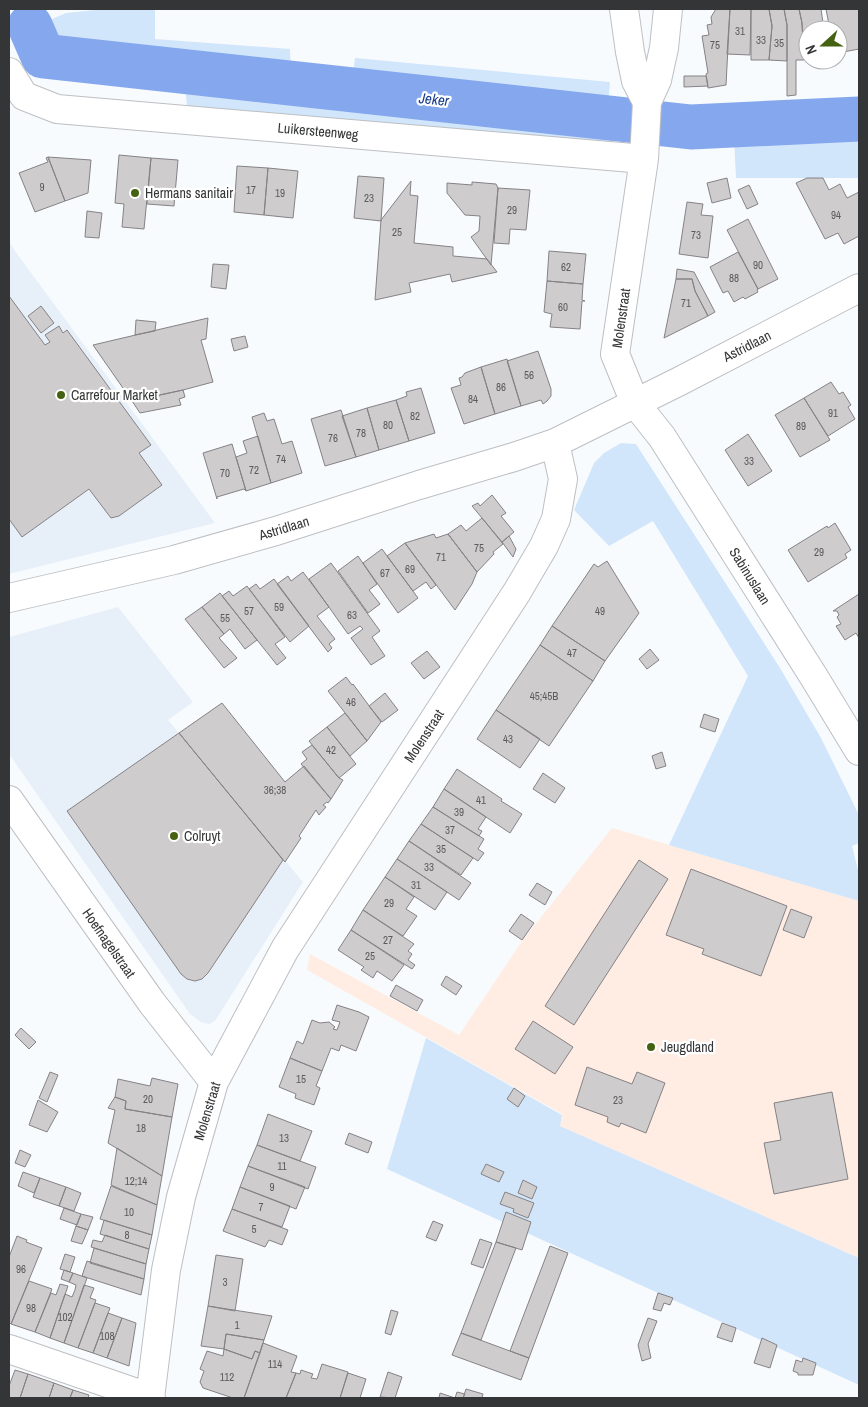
<svg xmlns="http://www.w3.org/2000/svg" width="868" height="1407" font-family="'Archivo Narrow',sans-serif">
	<style>
		.built { fill: #e7f0f9 }
		.education { fill: #ffede3 }
		.green { fill: #d1e6fb }
		.lines { fill: none; stroke-linecap: round; stroke-linejoin: round }
		.river { stroke: #84a7ed; stroke-width: 45 }
		.building { fill: #cfccce; stroke: #858285 }
		.minor-casing { stroke: #bdbfc2; stroke-width: 30 }
		.minor { stroke: #fff; stroke-width: 28 }
		.poi-dot { fill: #456112; stroke: #fff; stroke-width: 2 }
		.labels { text-anchor: middle; dominant-baseline: central; stroke-width: 4.5; stroke-linejoin: round; paint-order: stroke }
		.number-label { font-size: 11px; fill: #5b5b5c }
		.street-label { font-size: 14px; fill: #343536; stroke: #fff }
		.poi-label { font-size: 14px; fill: #343536; stroke: #fff; text-anchor: start }
		.water-label { font-size: 15px; font-style: italic; fill: #1a3e8d; stroke: #fff }
	</style>
	<rect width="100%" height="100%" fill="#f8fbfe"/>
	<path class="built" d="M 9,241 L 15,251 L 215,523 L 9,574 Z
		M 118,607 L 193,702 L 168,720 L 303,882 L 215,1021 L 209,1024 L 201,1022 L 190,1014 L 9,754 L 9,637 Z"/>
	<path class="education" d="M 612,828 L 859,901 L 859,1258 L 560,1126 L 562,1114 L 307,970 L 310,954 L 459,1035 L 522,941 Z"/>
	<path class="green" d="M 105,9 L 155,9 L 155,39 L 290,49 L 291,75 L 53,48 L 44,37 L 45,22 L 66,13 Z
		M 355,58 L 610,82 L 608,106 L 352,83 Z
		M 185,83 L 613,129 L 611,147 L 187,107 Z
		M 859,133 L 859,178 L 736,178 L 734,139 Z
		M 621,443 L 636,444 L 780,668 L 821,738 L 859,815 L 859,843 L 852,846 L 859,874 L 859,901 L 669,845 L 748,676 L 653,521 L 609,546 L 574,510 L 594,463 L 604,453 Z
		M 426,1038 L 562,1115 L 560,1126 L 859,1258 L 859,1385 L 387,1169 Z"/>
	<g class="lines">
		<path class="river" d="M 30,26 L 43,56 L 691,127 L 859,119"/>
	</g>
	<path class="building" d="M 716,9 L 730,9 L 726,85 L 708,88 L 706,74 L 708,73 L 702,36 L 709,35 L 707,25 L 712,24 L 711,17 Z
		M 730,9 L 751,9 L 750,55 L 727,54 Z
		M 751,9 L 769,9 L 772,26 L 769,60 L 751,60 Z
		M 769,9 L 784,9 L 787,25 L 787,61 L 769,60 L 772,26 Z
		M 784,9 L 799,9 L 802,23 L 804,60 L 796,60 L 796,95 L 787,96 L 787,25 Z
		M 799,9 L 821,9 L 824,30 L 808,30 L 808,44 L 803,44 L 802,23 Z
		M 826,9 L 859,9 L 859,49 L 838,53 L 838,30 L 830,30 Z
		M 684,76 L 706,76 L 708,86 L 684,87 Z
		M 119,155 L 151,158 L 144,229 L 122,227 L 124,204 L 115,203 Z
		M 48,157 L 65,201 L 35,212 L 19,173 L 48,162 L 46,158 Z
		M 48,157 L 91,160 L 88,193 L 65,201 Z
		M 151,158 L 178,160 L 174,206 L 147,204 Z
		M 237,166 L 268,168 L 264,215 L 234,212 Z
		M 268,168 L 298,171 L 293,218 L 264,215 Z
		M 358,176 L 384,178 L 381,221 L 354,218 Z
		M 727,178 L 731,198 L 712,203 L 707,183 Z
		M 807,178 L 823,178 L 829,190 L 840,184 L 847,198 L 859,192 L 859,236 L 844,244 L 838,233 L 825,239 L 796,183 Z
		M 411,181 L 410,195 L 418,196 L 414,243 L 453,247 L 453,256 L 487,259 L 497,272 L 452,282 L 450,274 L 409,283 L 411,292 L 375,300 L 381,220 Z
		M 472,182 L 496,184 L 498,188 L 491,265 L 471,237 L 479,231 L 480,216 L 465,215 L 447,193 L 447,183 L 472,185 Z
		M 749,185 L 758,204 L 747,209 L 738,190 Z
		M 498,188 L 530,190 L 526,230 L 510,229 L 509,244 L 494,243 Z
		M 687,202 L 703,204 L 701,215 L 713,216 L 708,258 L 679,254 Z
		M 87,211 L 102,213 L 99,238 L 85,237 Z
		M 748,219 L 778,279 L 758,289 L 727,230 Z
		M 549,251 L 586,254 L 583,284 L 547,281 Z
		M 738,252 L 758,289 L 757,290 L 758,292 L 745,299 L 743,297 L 734,302 L 728,291 L 723,293 L 710,267 Z
		M 213,264 L 229,265 L 226,289 L 211,287 Z
		M 677,269 L 694,272 L 715,312 L 708,316 L 695,291 L 692,279 L 676,279 Z
		M 676,279 L 692,279 L 695,291 L 708,316 L 664,338 Z
		M 547,281 L 583,284 L 582,300 L 585,301 L 582,301 L 580,329 L 550,327 L 552,314 L 544,312 Z
		M 9,296 L 45,345 L 50,342 L 45,335 L 59,326 L 63,333 L 67,330 L 151,445 L 139,453 L 162,485 L 119,516 L 111,518 L 89,489 L 22,537 L 9,519 Z
		M 41,306 L 54,323 L 41,333 L 28,316 Z
		M 208,318 L 206,339 L 201,340 L 213,382 L 183,390 L 132,401 L 93,345 Z
		M 136,320 L 156,322 L 155,331 L 135,335 Z
		M 245,336 L 248,347 L 234,351 L 231,339 Z
		M 538,351 L 551,389 L 551,396 L 547,401 L 543,404 L 541,400 L 521,406 L 507,361 Z
		M 507,359 L 521,406 L 495,414 L 481,367 Z
		M 481,367 L 495,414 L 464,424 L 451,388 L 461,385 L 459,378 L 462,377 L 465,373 Z
		M 831,382 L 839,394 L 843,392 L 851,405 L 848,407 L 855,419 L 828,436 L 804,398 Z
		M 421,388 L 435,433 L 409,441 L 396,400 L 407,396 L 406,392 Z
		M 183,390 L 185,397 L 179,399 L 181,405 L 140,413 L 132,401 Z
		M 804,398 L 830,440 L 800,457 L 775,415 Z
		M 396,400 L 409,441 L 379,450 L 367,408 Z
		M 367,408 L 379,450 L 356,457 L 342,416 Z
		M 341,410 L 356,457 L 325,466 L 311,419 Z
		M 264,413 L 267,421 L 274,419 L 282,444 L 292,441 L 302,473 L 271,483 L 252,417 Z
		M 748,434 L 772,471 L 748,486 L 725,450 Z
		M 258,436 L 271,483 L 246,491 L 236,457 L 247,453 L 243,441 Z
		M 232,444 L 246,491 L 244,489 L 217,497 L 217,499 L 203,453 Z
		M 492,495 L 506,513 L 501,516 L 514,532 L 502,542 L 472,506 L 478,503 L 480,506 Z
		M 482,518 L 503,544 L 493,552 L 494,554 L 477,572 L 448,534 L 461,525 L 466,531 Z
		M 835,523 L 851,550 L 845,554 L 847,558 L 808,582 L 788,550 L 827,526 L 828,528 Z
		M 434,534 L 436,538 L 448,534 L 477,572 L 472,584 L 455,610 L 405,543 Z
		M 509,536 L 516,549 L 513,557 L 502,542 Z
		M 405,543 L 436,585 L 431,589 L 426,582 L 413,591 L 387,556 Z
		M 382,549 L 418,598 L 398,613 L 363,563 Z
		M 358,556 L 377,584 L 369,590 L 380,604 L 368,613 L 338,571 Z
		M 607,561 L 639,613 L 605,661 L 552,626 L 594,564 L 598,567 Z
		M 331,563 L 380,631 L 372,637 L 385,656 L 371,665 L 351,638 L 363,629 L 360,626 L 348,634 L 309,579 Z
		M 303,572 L 329,607 L 317,616 L 335,639 L 329,644 L 332,648 L 328,652 L 277,584 L 288,576 L 291,581 Z
		M 274,579 L 309,626 L 290,642 L 249,589 L 256,584 L 260,589 Z
		M 247,586 L 285,637 L 275,644 L 286,658 L 277,665 L 222,596 L 229,591 L 233,596 Z
		M 220,593 L 257,640 L 245,649 L 230,629 L 224,634 L 202,607 Z
		M 859,594 L 859,638 L 856,633 L 845,640 L 836,626 L 841,624 L 837,617 L 839,615 L 837,611 L 833,611 Z
		M 202,607 L 224,634 L 219,638 L 237,658 L 224,668 L 185,619 Z
		M 552,626 L 605,661 L 593,681 L 540,645 Z
		M 540,645 L 593,681 L 549,746 L 496,710 Z
		M 650,649 L 659,660 L 647,669 L 639,659 Z
		M 427,651 L 440,667 L 424,679 L 411,663 Z
		M 346,677 L 352,685 L 353,684 L 381,722 L 367,741 L 328,691 Z
		M 385,693 L 398,710 L 382,722 L 369,706 Z
		M 222,703 L 285,782 L 304,766 L 331,799 L 328,803 L 327,802 L 323,805 L 326,807 L 319,815 L 316,810 L 299,836 L 301,838 L 285,862 L 179,733 Z
		M 496,710 L 540,739 L 520,768 L 477,739 Z
		M 345,713 L 367,741 L 350,756 L 327,727 Z
		M 704,714 L 719,719 L 715,732 L 700,727 Z
		M 327,727 L 356,764 L 339,778 L 309,741 Z
		M 179,733 L 283,860 L 208,973 L 202,979 L 195,981 L 187,979 L 181,974 L 67,811 Z
		M 312,745 L 339,778 L 343,780 L 331,799 L 301,764 L 307,759 L 302,752 Z
		M 662,752 L 666,766 L 656,769 L 652,756 Z
		M 457,769 L 502,799 L 501,801 L 522,814 L 510,833 L 444,789 Z
		M 543,773 L 565,788 L 555,803 L 533,789 Z
		M 444,789 L 486,817 L 478,829 L 482,831 L 479,836 L 433,807 Z
		M 433,807 L 484,839 L 478,849 L 484,853 L 478,861 L 421,824 Z
		M 421,824 L 473,858 L 461,875 L 409,841 Z
		M 409,841 L 471,883 L 459,900 L 397,859 Z
		M 397,859 L 447,892 L 435,910 L 385,877 Z
		M 639,860 L 668,879 L 574,1025 L 545,1006 Z
		M 691,869 L 787,906 L 761,976 L 702,954 L 704,949 L 666,935 Z
		M 385,877 L 414,897 L 406,909 L 417,916 L 403,936 L 363,910 Z
		M 537,883 L 552,892 L 545,905 L 529,895 Z
		M 791,909 L 812,917 L 804,938 L 783,930 Z
		M 363,910 L 414,944 L 408,951 L 412,954 L 408,960 L 415,965 L 412,969 L 351,930 Z
		M 521,914 L 534,923 L 522,940 L 509,931 Z
		M 351,930 L 404,965 L 392,981 L 377,971 L 373,978 L 361,970 L 364,967 L 338,950 Z
		M 446,976 L 462,986 L 456,995 L 441,985 Z
		M 396,985 L 423,1000 L 417,1011 L 390,996 Z
		M 337,1005 L 359,1012 L 369,1017 L 356,1051 L 341,1045 L 339,1051 L 331,1048 L 322,1071 L 290,1058 L 297,1041 L 303,1044 L 312,1020 L 320,1023 L 329,1022 L 335,1027 L 333,1029 L 337,1030 L 340,1022 L 332,1020 Z
		M 533,1021 L 573,1047 L 555,1074 L 515,1049 Z
		M 21,1028 L 36,1042 L 29,1049 L 15,1035 Z
		M 290,1058 L 322,1071 L 316,1086 L 320,1088 L 314,1105 L 295,1098 L 296,1094 L 279,1087 Z
		M 587,1067 L 632,1084 L 637,1072 L 665,1083 L 646,1133 L 621,1123 L 619,1127 L 607,1122 L 608,1117 L 575,1105 Z
		M 50,1072 L 58,1075 L 47,1102 L 39,1098 Z
		M 152,1078 L 178,1084 L 172,1117 L 125,1109 L 126,1101 L 115,1097 L 118,1079 L 150,1086 Z
		M 514,1088 L 525,1096 L 518,1107 L 507,1099 Z
		M 832,1092 L 848,1179 L 774,1194 L 764,1143 L 781,1140 L 774,1103 Z
		M 115,1097 L 126,1101 L 125,1109 L 172,1117 L 162,1176 L 108,1143 L 115,1110 L 108,1108 Z
		M 38,1100 L 58,1112 L 47,1132 L 29,1125 Z
		M 268,1114 L 312,1131 L 300,1161 L 257,1145 Z
		M 349,1133 L 372,1142 L 368,1153 L 345,1144 Z
		M 257,1145 L 316,1167 L 308,1189 L 248,1166 Z
		M 117,1148 L 162,1176 L 157,1205 L 111,1185 Z
		M 20,1150 L 31,1155 L 25,1167 L 15,1163 Z
		M 486,1164 L 504,1172 L 499,1182 L 481,1174 Z
		M 248,1166 L 305,1187 L 296,1209 L 240,1187 Z
		M 23,1172 L 40,1178 L 34,1193 L 18,1186 Z
		M 40,1178 L 66,1187 L 59,1206 L 33,1197 Z
		M 523,1180 L 537,1187 L 532,1199 L 518,1193 Z
		M 111,1186 L 157,1205 L 152,1235 L 100,1219 Z
		M 66,1187 L 81,1193 L 74,1211 L 59,1206 Z
		M 240,1187 L 290,1206 L 282,1227 L 232,1209 Z
		M 505,1192 L 534,1203 L 528,1218 L 513,1212 L 514,1209 L 500,1204 Z
		M 64,1208 L 81,1214 L 77,1225 L 60,1219 Z
		M 232,1209 L 288,1230 L 282,1245 L 269,1240 L 265,1247 L 223,1231 Z
		M 506,1212 L 531,1222 L 522,1250 L 496,1242 Z
		M 81,1214 L 93,1217 L 88,1230 L 76,1226 Z
		M 104,1220 L 152,1235 L 149,1249 L 100,1234 Z
		M 433,1221 L 443,1225 L 436,1241 L 426,1237 Z
		M 76,1226 L 88,1230 L 82,1244 L 71,1241 Z
		M 105,1235 L 149,1249 L 146,1264 L 91,1247 L 93,1240 L 102,1242 Z
		M 17,1236 L 27,1240 L 26,1242 L 42,1248 L 11,1324 L 9,1322 L 9,1257 Z
		M 480,1239 L 492,1243 L 483,1268 L 471,1264 Z
		M 496,1242 L 516,1248 L 481,1340 L 461,1333 Z
		M 550,1246 L 568,1253 L 529,1358 L 510,1351 Z
		M 94,1248 L 146,1264 L 144,1279 L 90,1263 Z
		M 65,1254 L 75,1257 L 70,1272 L 60,1269 Z
		M 216,1255 L 243,1259 L 235,1311 L 208,1306 Z
		M 87,1261 L 144,1279 L 141,1295 L 82,1276 Z
		M 64,1270 L 73,1273 L 69,1282 L 61,1279 Z
		M 73,1273 L 87,1278 L 64,1343 L 50,1338 L 65,1294 L 72,1297 L 75,1290 L 76,1285 L 69,1282 Z
		M 29,1281 L 52,1289 L 35,1332 L 11,1324 Z
		M 60,1284 L 68,1286 L 50,1338 L 35,1332 L 51,1293 L 56,1295 Z
		M 84,1285 L 94,1288 L 90,1298 L 96,1300 L 78,1348 L 64,1343 Z
		M 658,1293 L 673,1298 L 670,1305 L 664,1303 L 661,1311 L 653,1309 Z
		M 95,1303 L 110,1308 L 93,1353 L 78,1348 Z
		M 208,1306 L 272,1316 L 264,1340 L 226,1334 L 224,1349 L 201,1346 Z
		M 391,1310 L 398,1312 L 391,1335 L 385,1333 Z
		M 108,1313 L 122,1318 L 107,1358 L 93,1353 Z
		M 122,1318 L 136,1323 L 129,1366 L 107,1358 Z
		M 648,1318 L 657,1321 L 648,1344 L 651,1358 L 642,1361 L 638,1345 Z
		M 722,1323 L 736,1328 L 732,1342 L 717,1337 Z
		M 461,1333 L 529,1358 L 521,1380 L 452,1355 Z
		M 226,1334 L 264,1340 L 260,1353 L 255,1351 L 252,1359 L 224,1349 Z
		M 762,1338 L 777,1345 L 770,1368 L 754,1363 Z
		M 263,1343 L 297,1356 L 291,1372 L 296,1373 L 286,1398 L 244,1398 Z
		M 224,1349 L 252,1359 L 255,1351 L 260,1353 L 244,1398 L 233,1398 L 203,1388 L 200,1382 L 204,1371 L 200,1369 L 207,1351 L 223,1356 Z
		M 803,1358 L 816,1363 L 813,1375 L 798,1375 L 798,1373 L 793,1371 L 796,1360 L 802,1362 Z
		M 322,1364 L 348,1372 L 340,1398 L 286,1398 L 296,1373 L 300,1374 L 301,1370 L 313,1374 L 311,1378 L 317,1379 Z
		M 15,1370 L 28,1374 L 20,1398 L 9,1398 L 9,1386 Z
		M 388,1372 L 402,1377 L 395,1398 L 380,1397 Z
		M 348,1373 L 366,1379 L 360,1398 L 340,1398 Z
		M 28,1374 L 54,1383 L 49,1398 L 20,1398 Z
		M 54,1383 L 73,1390 L 70,1398 L 49,1398 Z
		M 466,1389 L 483,1394 L 482,1398 L 463,1398 Z
		M 73,1390 L 89,1395 L 88,1398 L 70,1398 Z
		M 457,1392 L 465,1394 L 463,1398 L 439,1398 L 440,1393 L 455,1398 Z"/>
	<g class="lines">
		<defs>
			<path id="minor" d="M 624,9 L 630,52 L 636,81 L 647,102
				M 668,9 L 664,48 L 657,80 L 647,102 L 644,159 L 615,354 L 635,403 L 662,437 L 814,677 L 859,751
				M 9,72 L 24,96 L 57,109 L 644,159
				M 9,598 L 174,560 L 276,531 L 419,485 L 514,457 L 555,443 L 680,381 L 859,288
				M 9,800 L 152,1003 L 214,1082
				M 9,1349 L 151,1398
				M 150,1398 L 166,1270 L 181,1197 L 214,1082 L 285,949 L 517,592 L 544,546 L 556,519 L 563,479 L 555,443"/>
		</defs>
		<use href="#minor" class="minor-casing"/>
		<use href="#minor" class="minor"/>
	</g>
	<g class="poi-dot">
		<circle cx="135" cy="193" r="5"/>
		<circle cx="61" cy="395" r="5"/>
		<circle cx="174" cy="836" r="5"/>
		<circle cx="651" cy="1047" r="5"/>
	</g>
	<g class="labels">
		<g class="number-label">
			<text x="740" y="31">31</text>
			<text x="761" y="40">33</text>
			<text x="779" y="43">35</text>
			<text x="715" y="45">75</text>
			<text x="42" y="187">9</text>
			<text x="251" y="190">17</text>
			<text x="280" y="193">19</text>
			<text x="369" y="198">23</text>
			<text x="512" y="210">29</text>
			<text x="836" y="215">94</text>
			<text x="397" y="232">25</text>
			<text x="696" y="235">73</text>
			<text x="758" y="265">90</text>
			<text x="566" y="267">62</text>
			<text x="734" y="278">88</text>
			<text x="686" y="303">71</text>
			<text x="563" y="307">60</text>
			<text x="529" y="375">56</text>
			<text x="501" y="387">86</text>
			<text x="473" y="399">84</text>
			<text x="833" y="413">91</text>
			<text x="415" y="416">82</text>
			<text x="388" y="425">80</text>
			<text x="801" y="426">89</text>
			<text x="361" y="433">78</text>
			<text x="333" y="438">76</text>
			<text x="281" y="459">74</text>
			<text x="749" y="461">33</text>
			<text x="254" y="470">72</text>
			<text x="225" y="473">70</text>
			<text x="479" y="548">75</text>
			<text x="819" y="552">29</text>
			<text x="441" y="557">71</text>
			<text x="410" y="569">69</text>
			<text x="385" y="573">67</text>
			<text x="279" y="607">59</text>
			<text x="249" y="611">57</text>
			<text x="600" y="611">49</text>
			<text x="352" y="615">63</text>
			<text x="225" y="618">55</text>
			<text x="572" y="653">47</text>
			<text x="544" y="696">45;45B</text>
			<text x="351" y="702">46</text>
			<text x="508" y="739">43</text>
			<text x="331" y="750">42</text>
			<text x="275" y="790">36;38</text>
			<text x="481" y="800">41</text>
			<text x="459" y="812">39</text>
			<text x="450" y="830">37</text>
			<text x="441" y="849">35</text>
			<text x="429" y="867">33</text>
			<text x="416" y="885">31</text>
			<text x="389" y="903">29</text>
			<text x="388" y="940">27</text>
			<text x="370" y="956">25</text>
			<text x="301" y="1079">15</text>
			<text x="148" y="1099">20</text>
			<text x="618" y="1100">23</text>
			<text x="141" y="1128">18</text>
			<text x="284" y="1138">13</text>
			<text x="282" y="1166">11</text>
			<text x="136" y="1181">12;14</text>
			<text x="272" y="1187">9</text>
			<text x="261" y="1207">7</text>
			<text x="129" y="1212">10</text>
			<text x="254" y="1229">5</text>
			<text x="127" y="1235">8</text>
			<text x="21" y="1269">96</text>
			<text x="225" y="1282">3</text>
			<text x="31" y="1308">98</text>
			<text x="65" y="1317">102</text>
			<text x="237" y="1325">1</text>
			<text x="107" y="1336">108</text>
			<text x="275" y="1364">114</text>
			<text x="227" y="1377">112</text>
		</g>
		<g class="street-label">
			<text transform="translate(318 131) rotate(5)">Luikersteenweg</text>
			<text transform="translate(621 318) rotate(-82)">Molenstraat</text>
			<text transform="translate(747 346) rotate(-27)">Astridlaan</text>
			<text transform="translate(284 528) rotate(-17)">Astridlaan</text>
			<text transform="translate(750 576) rotate(58)">Sabinuslaan</text>
			<text transform="translate(424 736) rotate(-57)">Molenstraat</text>
			<text transform="translate(109 943) rotate(55)">Hoefnagelstraat</text>
			<text transform="translate(207 1111) rotate(-73)">Molenstraat</text>
		</g>
		<g class="poi-label">
			<text x="145" y="193">Hermans sanitair</text>
			<text x="71" y="395">Carrefour Market</text>
			<text x="184" y="836">Colruyt</text>
			<text x="661" y="1047">Jeugdland</text>
		</g>
		<g class="water-label">
			<text transform="translate(434 99) rotate(6)">Jeker</text>
		</g>
	</g>
	<rect width="868" height="1407" fill="none" stroke="#343536" stroke-width="20"/>
	<g transform="translate(823 45) rotate(249)"><circle r="24" fill="#ffffff" stroke="#aeaeaf"/>
	<path d="M0-4L9 19L0 12L-9 19Z" fill="#456112"/>
	<text y="-8" font-size="14" font-weight="bold" text-anchor="middle" fill="#343536">N</text>
	</g>
</svg>
